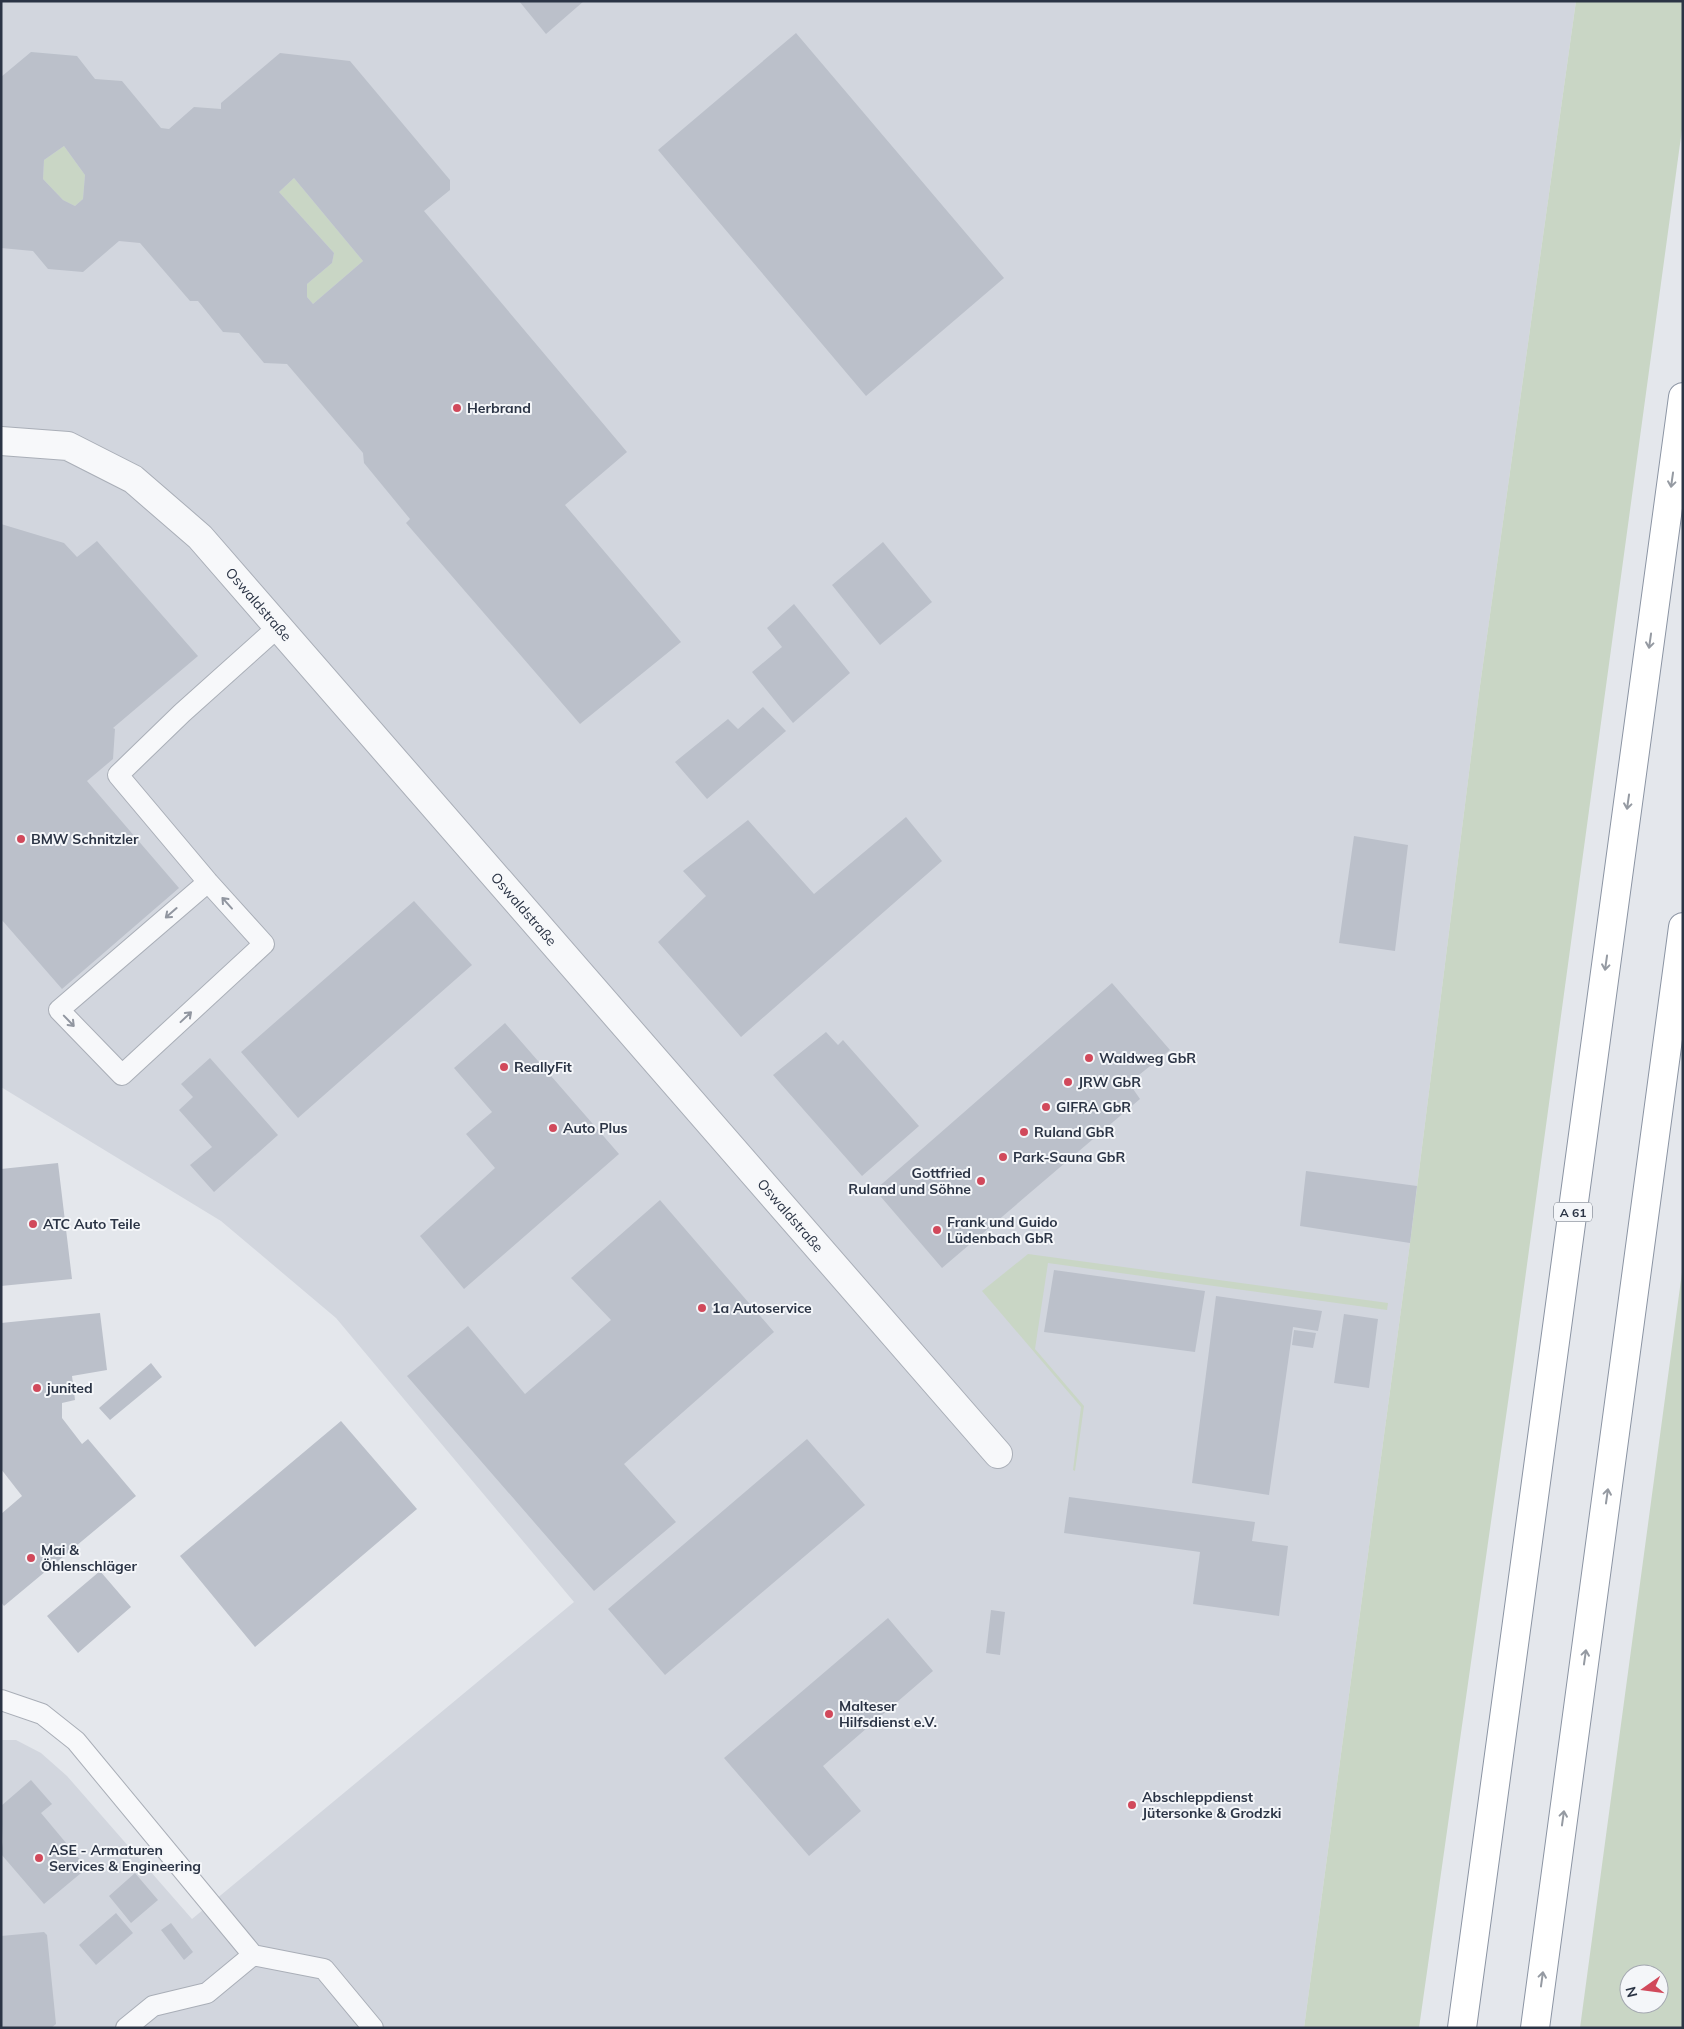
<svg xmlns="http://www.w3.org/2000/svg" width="1684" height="2029" font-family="Mulish,sans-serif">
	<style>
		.built { fill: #d2d6de }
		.green { fill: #c9d6c5; fill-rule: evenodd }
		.building { fill: #bbc0ca; fill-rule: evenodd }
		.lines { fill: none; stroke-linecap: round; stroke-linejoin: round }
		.lane-casing { stroke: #a9aeb7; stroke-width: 22 }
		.street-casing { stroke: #a9aeb7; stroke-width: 30 }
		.highway-casing { stroke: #8b94a3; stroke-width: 30 }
		.lane { stroke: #f7f8fa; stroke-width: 20 }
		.street { stroke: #f7f8fa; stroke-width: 28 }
		.highway { stroke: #fff; stroke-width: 28 }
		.oneway { stroke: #959aa2 }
		.oneway2 { stroke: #9196a0 }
		.poi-dot { fill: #d1495b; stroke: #f4f6f9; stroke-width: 2 }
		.labels { text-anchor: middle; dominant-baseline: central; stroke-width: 4; stroke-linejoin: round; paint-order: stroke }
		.shield { fill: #f4f6f9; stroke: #676e7b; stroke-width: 1 }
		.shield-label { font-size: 12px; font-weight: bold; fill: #2b3445 }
		.poi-label { font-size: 14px; font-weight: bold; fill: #2b3445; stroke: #f4f6f9; text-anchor: start }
		.street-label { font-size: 14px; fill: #2b3445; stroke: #f4f6f9 }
	</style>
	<rect width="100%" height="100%" fill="#e4e7ec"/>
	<path class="built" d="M 1,1 L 1576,1 L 1479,693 L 1410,1243 L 1304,2028 L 1,2028 L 1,1740 L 16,1740 L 41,1753 L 67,1776 L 192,1919 L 574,1602 L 336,1318 L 221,1221 L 1,1087 Z"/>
	<path class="green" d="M 1576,1 L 1683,1 L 1683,122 L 1514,1360 L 1419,2028 L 1304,2028 L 1410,1243 L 1479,693 Z
		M 64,146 L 85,175 L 83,199 L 75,206 L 63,200 L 43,179 L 44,160 Z
		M 294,178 L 363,261 L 313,304 L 307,297 L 307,284 L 332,263 L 334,253 L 279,192 Z
		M 1028,1254 L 1388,1303 L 1387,1310 L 1048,1263 L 1035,1349 L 1084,1406 L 1075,1471 L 1073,1470 L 1081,1407 L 982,1291 Z
		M 1683,1265 L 1683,2028 L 1580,2028 ZM 1629,1974 L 1659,1974 L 1659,2004 L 1629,2004 Z"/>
	<path class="building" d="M 519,1 L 584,1 L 546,34 Z
		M 796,33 L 1004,278 L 866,396 L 658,150 Z
		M 31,52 L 77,56 L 95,79 L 122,81 L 161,128 L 169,129 L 194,107 L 221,109 L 221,103 L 280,53 L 350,61 L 450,180 L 450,190 L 424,211 L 627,452 L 565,505 L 681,642 L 580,724 L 406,523 L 410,519 L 364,463 L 363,453 L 287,364 L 264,363 L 239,333 L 223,332 L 198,301 L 190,301 L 140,243 L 119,241 L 83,272 L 48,269 L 33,251 L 1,248 L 1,77 ZM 64,146 L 85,175 L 83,199 L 75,206 L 63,200 L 43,179 L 44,160 ZM 294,178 L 363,261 L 313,304 L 307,297 L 307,284 L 332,263 L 334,253 L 279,192 Z
		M 1,524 L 64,543 L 77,557 L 97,541 L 198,656 L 113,728 L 115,729 L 113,759 L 87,781 L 179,888 L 62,989 L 1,919 Z
		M 883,542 L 932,602 L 880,645 L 832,585 Z
		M 794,604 L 850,673 L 793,723 L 752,672 L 782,647 L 767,628 Z
		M 763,707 L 786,731 L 707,799 L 675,762 L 728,719 L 738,729 Z
		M 906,817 L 942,861 L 741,1037 L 658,942 L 706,896 L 683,871 L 748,820 L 814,894 Z
		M 1354,836 L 1408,845 L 1395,951 L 1339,943 Z
		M 414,901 L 472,965 L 298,1118 L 241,1052 Z
		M 1112,983 L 1170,1050 L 1129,1083 L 1140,1099 L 942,1268 L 875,1190 Z
		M 505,1023 L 619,1154 L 464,1289 L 420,1236 L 495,1168 L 466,1134 L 492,1112 L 454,1068 Z
		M 826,1032 L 838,1045 L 843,1040 L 919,1126 L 862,1176 L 773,1075 Z
		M 210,1058 L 278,1135 L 214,1192 L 190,1165 L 212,1147 L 179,1110 L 193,1097 L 181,1084 Z
		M 58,1163 L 72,1279 L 1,1286 L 1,1169 Z
		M 1306,1171 L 1417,1186 L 1410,1243 L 1300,1226 Z
		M 660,1200 L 774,1332 L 624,1464 L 676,1522 L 594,1591 L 407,1376 L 468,1326 L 525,1394 L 611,1320 L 571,1278 Z
		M 1054,1270 L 1205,1291 L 1195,1352 L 1044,1332 Z
		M 1216,1296 L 1322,1311 L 1318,1331 L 1293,1327 L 1269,1495 L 1192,1483 Z
		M 100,1313 L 107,1370 L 72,1376 L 75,1400 L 62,1403 L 62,1418 L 82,1444 L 88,1439 L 136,1496 L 4,1606 L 1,1602 L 1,1514 L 22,1496 L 1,1469 L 1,1323 Z
		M 1344,1314 L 1378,1319 L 1369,1388 L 1334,1383 Z
		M 1294,1330 L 1316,1333 L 1313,1348 L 1292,1345 Z
		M 151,1363 L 162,1377 L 110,1420 L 99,1408 Z
		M 341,1421 L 417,1509 L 255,1647 L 180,1556 Z
		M 807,1439 L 865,1505 L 665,1675 L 608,1609 Z
		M 1069,1497 L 1255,1522 L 1252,1541 L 1288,1546 L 1279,1616 L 1193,1604 L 1200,1552 L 1064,1533 Z
		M 100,1571 L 131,1607 L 78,1653 L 47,1616 Z
		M 991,1610 L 1005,1612 L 1000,1655 L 986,1653 Z
		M 888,1618 L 933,1671 L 823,1766 L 861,1811 L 809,1856 L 724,1758 Z
		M 31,1780 L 52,1804 L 41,1813 L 87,1868 L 44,1904 L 1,1854 L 3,1842 L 1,1806 Z
		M 135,1873 L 158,1900 L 131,1923 L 109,1896 Z
		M 116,1913 L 133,1933 L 96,1965 L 79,1945 Z
		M 171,1923 L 193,1952 L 184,1960 L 161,1930 Z
		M 44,1932 L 47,1935 L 56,2024 L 51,2028 L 1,2028 L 1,1936 Z"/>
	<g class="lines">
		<defs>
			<path id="lane" d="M 208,882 L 59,1010 L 122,1075 L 264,944 L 208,882 L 118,775 L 182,713 L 278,627
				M 1,1700 L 42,1714 L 76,1741 L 253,1955 L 324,1969 L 373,2028
				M 126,2028 L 153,2006 L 207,1993 L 253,1955"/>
			<g id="street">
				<path id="s1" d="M 1,441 L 68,446 L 133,479 L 200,537 L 998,1454"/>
			</g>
			<path id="highway" d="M 1462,2028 L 1683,397
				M 1535,2028 L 1683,927"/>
		</defs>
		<use href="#lane" class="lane-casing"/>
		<use href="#street" class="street-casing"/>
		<use href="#highway" class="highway-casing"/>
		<use href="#lane" class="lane"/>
		<use href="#street" class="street"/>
		<use href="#highway" class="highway"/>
	</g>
	<defs><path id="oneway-shaft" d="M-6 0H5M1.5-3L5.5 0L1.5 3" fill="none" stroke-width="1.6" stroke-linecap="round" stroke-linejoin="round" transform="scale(1.25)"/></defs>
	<g class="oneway">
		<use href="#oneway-shaft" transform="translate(1672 480) rotate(98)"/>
		<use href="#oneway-shaft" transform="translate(1650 641) rotate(98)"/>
		<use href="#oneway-shaft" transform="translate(1628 802) rotate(98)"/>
		<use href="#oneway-shaft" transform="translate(1606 963) rotate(98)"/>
		<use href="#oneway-shaft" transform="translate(1607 1496) rotate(-82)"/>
		<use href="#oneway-shaft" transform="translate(1585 1657) rotate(-82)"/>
		<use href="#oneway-shaft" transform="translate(1563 1818) rotate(-82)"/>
		<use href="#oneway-shaft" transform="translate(1542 1979) rotate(-82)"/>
	</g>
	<g class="oneway2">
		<use href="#oneway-shaft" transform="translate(227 903) rotate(-132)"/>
		<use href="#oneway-shaft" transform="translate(171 913) rotate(139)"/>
		<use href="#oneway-shaft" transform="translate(186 1017) rotate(-43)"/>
		<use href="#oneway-shaft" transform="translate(69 1021) rotate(46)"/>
	</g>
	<g class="poi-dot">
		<circle cx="457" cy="408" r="5"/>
		<circle cx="21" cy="839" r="5"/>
		<circle cx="1089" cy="1058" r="5"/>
		<circle cx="504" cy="1067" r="5"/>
		<circle cx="1068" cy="1082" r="5"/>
		<circle cx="1046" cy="1107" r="5"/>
		<circle cx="553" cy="1128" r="5"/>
		<circle cx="1024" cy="1132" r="5"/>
		<circle cx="1003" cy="1157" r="5"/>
		<circle cx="981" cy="1181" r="5"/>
		<circle cx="33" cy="1224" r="5"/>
		<circle cx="937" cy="1230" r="5"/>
		<circle cx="702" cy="1308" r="5"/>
		<circle cx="37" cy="1388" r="5"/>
		<circle cx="31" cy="1558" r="5"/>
		<circle cx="829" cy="1714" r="5"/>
		<circle cx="1132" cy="1805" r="5"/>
		<circle cx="39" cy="1858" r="5"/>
	</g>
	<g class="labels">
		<rect class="shield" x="1554" y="1202.5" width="38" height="19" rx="4"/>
		<g class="shield-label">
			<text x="1573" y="1212">A 61</text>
		</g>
		<g class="poi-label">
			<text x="467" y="408">Herbrand</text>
			<text x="31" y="839">BMW Schnitzler</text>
			<text x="1099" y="1058">Waldweg GbR</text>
			<text x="514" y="1067">ReallyFit</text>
			<text x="1078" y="1082">JRW GbR</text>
			<text x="1056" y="1107">GIFRA GbR</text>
			<text x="563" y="1128">Auto Plus</text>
			<text x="1034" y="1132">Ruland GbR</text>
			<text x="1013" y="1157">Park-Sauna GbR</text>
			<text x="971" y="1173" text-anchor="end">Gottfried<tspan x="971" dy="16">Ruland und Söhne</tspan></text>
			<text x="947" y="1222">Frank und Guido<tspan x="947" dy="16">Lüdenbach GbR</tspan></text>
			<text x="43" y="1224">ATC Auto Teile</text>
			<text x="712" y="1308">1a Autoservice</text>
			<text x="47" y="1388">junited</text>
			<text x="41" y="1550">Mai &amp;<tspan x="41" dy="16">Öhlenschläger</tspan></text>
			<text x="839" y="1706">Malteser<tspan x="839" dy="16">Hilfsdienst e.V.</tspan></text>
			<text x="1142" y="1797">Abschleppdienst<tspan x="1142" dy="16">Jütersonke &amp; Grodzki</tspan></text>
			<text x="49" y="1850">ASE - Armaturen<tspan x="49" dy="16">Services &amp; Engineering</tspan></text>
		</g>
		<g class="street-label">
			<text stroke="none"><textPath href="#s1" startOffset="318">Oswaldstraße</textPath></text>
			<text stroke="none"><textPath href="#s1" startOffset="722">Oswaldstraße</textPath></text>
			<text stroke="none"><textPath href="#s1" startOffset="1128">Oswaldstraße</textPath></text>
		</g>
	</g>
	<rect width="1684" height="2029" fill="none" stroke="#2b3445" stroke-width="5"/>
	<g transform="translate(1644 1989) rotate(256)"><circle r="24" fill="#f4f6f9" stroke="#a4a8b1"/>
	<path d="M0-4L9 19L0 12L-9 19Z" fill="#d1495b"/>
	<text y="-8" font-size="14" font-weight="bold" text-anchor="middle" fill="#2b3445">N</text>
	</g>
</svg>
